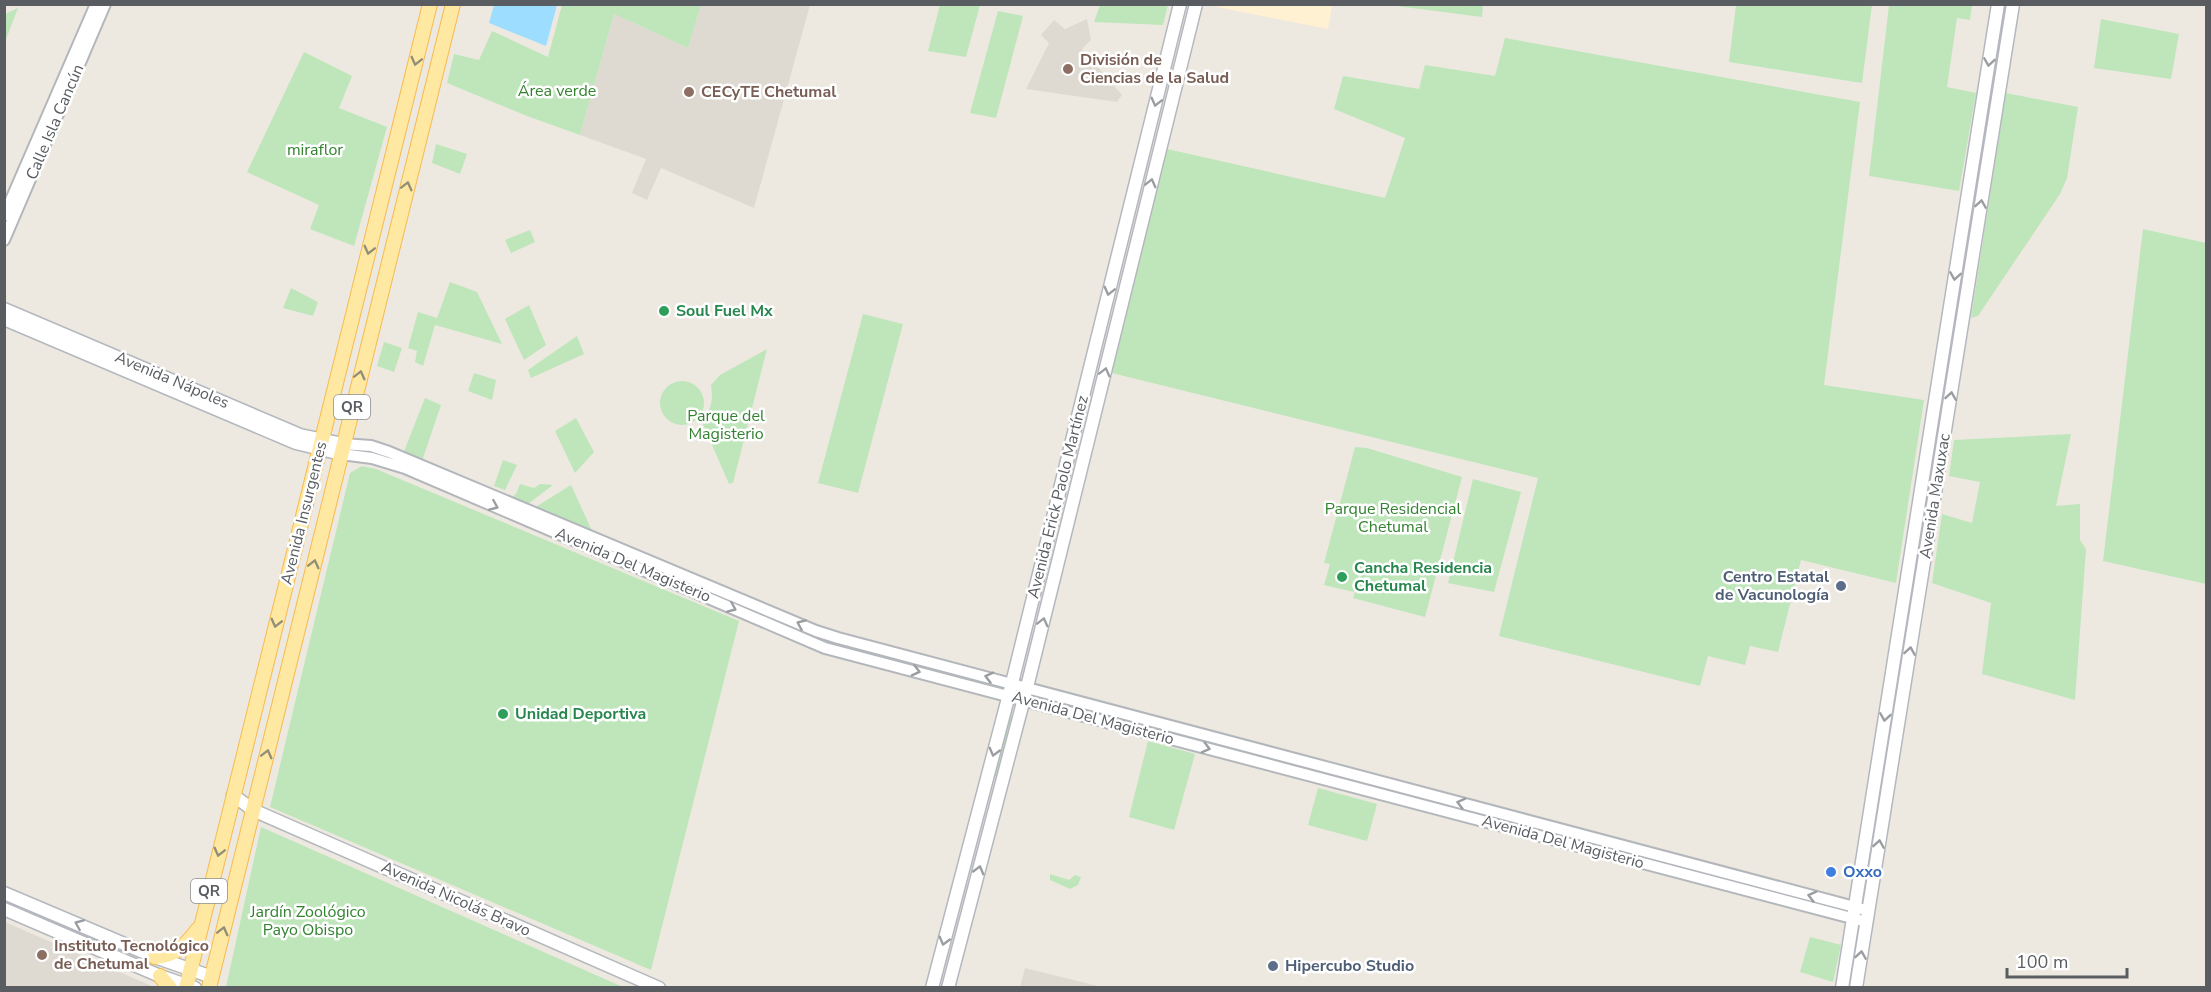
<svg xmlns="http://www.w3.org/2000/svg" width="2211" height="992" font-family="'Nunito Sans',sans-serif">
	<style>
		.commercial { fill: #fff1d2 }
		.education { fill: #dfdad1 }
		.green { fill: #bee6ba }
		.water { fill: #9dddff }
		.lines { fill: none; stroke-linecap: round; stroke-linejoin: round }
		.tertiary-casing { stroke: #b3b7bc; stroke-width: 14 }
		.secondary-casing { stroke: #b4b8be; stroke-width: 15 }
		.primary-casing { stroke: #f8ba4e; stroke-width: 16 }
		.tertiary { stroke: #fff; stroke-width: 10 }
		.secondary { stroke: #fff; stroke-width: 12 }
		.primary { stroke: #ffe8a2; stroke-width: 14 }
		.oneway { stroke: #938e78 }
		.oneway2 { stroke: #9b9ea1 }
		.education-dot { fill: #8d6e63; stroke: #fff; stroke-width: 2 }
		.leisure-dot { fill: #2e9e5b; stroke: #fff; stroke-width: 2 }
		.service-dot { fill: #5c6f8a; stroke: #fff; stroke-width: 2 }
		.shop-dot { fill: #3f7fe0; stroke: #fff; stroke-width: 2 }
		.labels { text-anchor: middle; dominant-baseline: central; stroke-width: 5; stroke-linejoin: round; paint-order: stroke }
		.shield { fill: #fff; stroke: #8b8e91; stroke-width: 1.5 }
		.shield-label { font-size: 15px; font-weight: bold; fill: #595d62 }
		.education-label { font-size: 16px; font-weight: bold; fill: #785e54; stroke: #fff; text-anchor: start }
		.park-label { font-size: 16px; fill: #32822f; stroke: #fff }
		.street-label { font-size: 16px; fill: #595d62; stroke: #fff }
		.leisure-label { font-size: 16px; font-weight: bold; fill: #27864d; stroke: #fff; text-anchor: start }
		.service-label { font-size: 16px; font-weight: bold; fill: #4e5e75; stroke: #fff; text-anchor: end }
		.shop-label { font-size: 16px; font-weight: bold; fill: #366cbe; stroke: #fff; text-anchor: start }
	</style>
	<rect width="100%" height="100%" fill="#ede9e0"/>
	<path class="commercial" d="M 1217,5 L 1217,4 L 1332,5 L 1328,29 L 1217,7 Z"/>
	<path class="education" d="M 701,5 L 810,5 L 754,208 L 661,168 L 647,200 L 632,193 L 646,159 L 580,135 L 614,14 L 688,48 Z
		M 1087,19 L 1091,40 L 1082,49 L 1122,95 L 1117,102 L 1026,89 L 1049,43 L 1041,35 L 1054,20 L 1065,29 Z
		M 5,922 L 154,987 L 5,987 Z
		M 1025,968 L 1102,987 L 1020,987 Z"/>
	<path class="green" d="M 562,5 L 562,4 L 701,5 L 688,48 L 614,14 L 580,135 L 527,116 L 447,83 L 454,54 L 479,60 L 492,31 L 548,57 Z
		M 940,5 L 980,5 L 966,57 L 928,51 Z
		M 1100,5 L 1100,4 L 1168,5 L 1163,25 L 1094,22 Z
		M 1389,5 L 1483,4 L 1483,5 L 1482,17 Z
		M 1736,5 L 1872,5 L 1862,83 L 1729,62 Z
		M 1889,5 L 1972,5 L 1970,20 L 1957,18 L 1947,87 L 1976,93 L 1959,191 L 1869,176 Z
		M 18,8 L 5,42 L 5,14 Z
		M 998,11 L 1023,16 L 996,118 L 970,113 Z
		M 2101,19 L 2179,34 L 2171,79 L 2094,68 Z
		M 1505,38 L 1860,102 L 1824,385 L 1924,400 L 1896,583 L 1801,560 L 1778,652 L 1750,646 L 1745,665 L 1708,656 L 1700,686 L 1499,636 L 1538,478 L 1112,373 L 1167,149 L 1385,198 L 1405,138 L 1334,109 L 1343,76 L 1419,89 L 1425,65 L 1495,76 Z
		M 304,52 L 352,76 L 339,108 L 387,127 L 354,246 L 310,229 L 319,205 L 247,172 Z
		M 2006,93 L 2078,107 L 2067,178 L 2060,194 L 1978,316 L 1971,318 Z
		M 436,144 L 467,154 L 460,174 L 432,163 Z
		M 2143,229 L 2206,243 L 2206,584 L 2103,561 Z
		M 530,230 L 535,242 L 511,253 L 505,240 Z
		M 450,282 L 477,292 L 502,344 L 435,325 L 423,366 L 415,362 L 417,351 L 408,348 L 418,312 L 437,318 Z
		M 291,288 L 318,302 L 313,316 L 283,308 Z
		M 529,305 L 546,345 L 524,360 L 505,319 Z
		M 863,314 L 903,324 L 858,493 L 818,483 Z
		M 577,336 L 584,354 L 531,378 L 528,370 Z
		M 384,342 L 402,348 L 394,372 L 377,366 Z
		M 767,349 L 733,483 L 729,484 L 702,422 C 712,409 713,400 711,385 L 720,375 Z
		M 474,373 L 496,380 L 492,400 L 468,391 Z
		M660 403a22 22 0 1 1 44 0a22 22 0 1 1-44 0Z
		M 425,398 L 441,405 L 422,461 L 403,454 Z
		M 576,418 L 594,452 L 575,473 L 555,431 Z
		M 2071,434 L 2056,506 L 2080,504 L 2080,540 L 2086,549 L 2075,700 L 1982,674 L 1991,603 L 1932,583 L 1942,514 L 1972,523 L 1980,482 L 1949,476 L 1954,440 Z
		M 1355,447 L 1367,448 L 1462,477 L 1425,617 L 1353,598 L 1362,572 L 1360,572 L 1354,592 L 1324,585 L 1330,564 L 1324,563 Z
		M 503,460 L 517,465 L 505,490 L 494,486 Z
		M 362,466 L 376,469 L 739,621 L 651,970 L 270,807 L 350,473 Z
		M 1473,479 L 1521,492 L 1494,592 L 1448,583 Z
		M 520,484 L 534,488 L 540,484 L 553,485 L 528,504 L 509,499 L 516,494 Z
		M 571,485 L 593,533 L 534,508 Z
		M 1005,715 L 1016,717 L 999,777 L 989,775 Z
		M 1148,741 L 1195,754 L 1174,830 L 1129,817 Z
		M 1318,788 L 1377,804 L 1367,841 L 1308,825 Z
		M 261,827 L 623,987 L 226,987 Z
		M 1050,874 L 1069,880 L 1075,875 L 1081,877 L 1078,885 L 1070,889 L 1050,880 Z
		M 1810,937 L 1841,945 L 1833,982 L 1800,972 Z"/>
	<path class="water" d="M 494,5 L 557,5 L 546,46 L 489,23 Z"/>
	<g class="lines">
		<defs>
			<path id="tertiary" d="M 4,216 L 96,4
				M 4,240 L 105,4
				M 343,444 L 371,446 L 389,452 L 816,631 L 838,638 L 1862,909
				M 341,454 L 372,458 L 405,468 L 825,648 L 1867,922"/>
			<path id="secondary" d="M 4,309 L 300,435 L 343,444
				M 4,319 L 296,443 L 341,454
				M 233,795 L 253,810 L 659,988
				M 4,893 L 155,957 L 212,977
				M 4,909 L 160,976 L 195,988
				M 932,988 L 1012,683 L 1180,4
				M 948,988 L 1027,687 L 1196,4
				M 1842,988 L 1998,4
				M 1856,988 L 2013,4"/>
			<path id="primary" d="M 155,957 C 177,955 185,946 198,929
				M 160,976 L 170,988
				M 186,988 L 430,4
				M 209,988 L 453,4"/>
		</defs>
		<use href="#tertiary" class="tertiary-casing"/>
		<use href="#secondary" class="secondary-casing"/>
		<use href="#primary" class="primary-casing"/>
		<use href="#tertiary" class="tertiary"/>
		<use href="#secondary" class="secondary"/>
		<use href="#primary" class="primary"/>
	</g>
	<defs><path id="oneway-chevron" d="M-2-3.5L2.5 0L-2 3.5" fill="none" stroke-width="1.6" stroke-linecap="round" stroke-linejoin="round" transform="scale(1.5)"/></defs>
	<g class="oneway">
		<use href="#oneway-chevron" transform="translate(416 61) rotate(104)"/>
		<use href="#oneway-chevron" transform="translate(407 186) rotate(-76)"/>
		<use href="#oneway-chevron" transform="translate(369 250) rotate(104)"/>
		<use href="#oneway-chevron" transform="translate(360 375) rotate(-76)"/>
		<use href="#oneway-chevron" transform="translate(314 564) rotate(-76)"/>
		<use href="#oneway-chevron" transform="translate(276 623) rotate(104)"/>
		<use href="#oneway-chevron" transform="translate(267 754) rotate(-76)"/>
		<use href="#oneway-chevron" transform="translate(219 852) rotate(104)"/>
		<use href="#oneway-chevron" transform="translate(223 931) rotate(-76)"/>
	</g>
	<g class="oneway2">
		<use href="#oneway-chevron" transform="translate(1989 62) rotate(99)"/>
		<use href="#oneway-chevron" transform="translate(1156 102) rotate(104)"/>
		<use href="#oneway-chevron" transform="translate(1151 183) rotate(-76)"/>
		<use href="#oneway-chevron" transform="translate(1981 204) rotate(-81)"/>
		<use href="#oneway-chevron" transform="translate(1955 276) rotate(99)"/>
		<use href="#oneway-chevron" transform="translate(1109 291) rotate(104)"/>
		<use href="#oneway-chevron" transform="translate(1105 372) rotate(-76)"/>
		<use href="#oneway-chevron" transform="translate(1951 396) rotate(-81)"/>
		<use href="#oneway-chevron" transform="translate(494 506) rotate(23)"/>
		<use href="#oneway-chevron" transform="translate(732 608) rotate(23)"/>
		<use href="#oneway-chevron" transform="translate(1043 622) rotate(-76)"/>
		<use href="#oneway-chevron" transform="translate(801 624) rotate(-157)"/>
		<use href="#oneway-chevron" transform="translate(1910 651) rotate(-81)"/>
		<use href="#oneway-chevron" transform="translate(916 671) rotate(15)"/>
		<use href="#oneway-chevron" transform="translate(989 677) rotate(-165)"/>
		<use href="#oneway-chevron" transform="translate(1885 717) rotate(99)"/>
		<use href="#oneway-chevron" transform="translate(1206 748) rotate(15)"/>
		<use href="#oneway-chevron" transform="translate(994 752) rotate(105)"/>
		<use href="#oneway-chevron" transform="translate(1461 803) rotate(-165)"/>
		<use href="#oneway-chevron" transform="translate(1879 844) rotate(-81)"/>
		<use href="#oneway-chevron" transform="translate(979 870) rotate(-75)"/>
		<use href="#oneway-chevron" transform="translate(1812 896) rotate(-165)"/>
		<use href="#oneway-chevron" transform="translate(79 924) rotate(-157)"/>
		<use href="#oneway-chevron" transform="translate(944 941) rotate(105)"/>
		<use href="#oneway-chevron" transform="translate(1861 955) rotate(-81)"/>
	</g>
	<g class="education-dot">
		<circle cx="1068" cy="69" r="6"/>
		<circle cx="689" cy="92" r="6"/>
		<circle cx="42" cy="955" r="6"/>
	</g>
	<g class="leisure-dot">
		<circle cx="664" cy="311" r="6"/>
		<circle cx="1342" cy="577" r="6"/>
		<circle cx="503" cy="714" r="6"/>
	</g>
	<g class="service-dot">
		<circle cx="1841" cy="586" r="6"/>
		<circle cx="1273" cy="966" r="6"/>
	</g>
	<circle class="shop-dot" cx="1831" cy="872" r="6"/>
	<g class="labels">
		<g class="shield">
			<rect x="334" y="395" width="36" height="24" rx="4.5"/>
			<rect x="191" y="879" width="36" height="24" rx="4.5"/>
		</g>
		<g class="shield-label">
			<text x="352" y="407">QR</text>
			<text x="209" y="891">QR</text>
		</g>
		<g class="education-label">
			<text x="1080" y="60">División de<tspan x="1080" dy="18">Ciencias de la Salud</tspan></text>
			<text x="701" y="92">CECyTE Chetumal</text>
			<text x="54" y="946">Instituto Tecnológico<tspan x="54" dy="18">de Chetumal</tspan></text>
		</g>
		<g class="park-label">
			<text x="557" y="91">Área verde</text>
			<text x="315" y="150">miraflor</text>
			<text x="726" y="416">Parque del<tspan x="726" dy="18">Magisterio</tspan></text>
			<text x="1393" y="509">Parque Residencial<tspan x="1393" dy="18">Chetumal</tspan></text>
			<text x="308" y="912">Jardín Zoológico<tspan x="308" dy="18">Payo Obispo</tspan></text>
		</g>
		<g class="street-label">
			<text transform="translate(55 122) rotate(-67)">Calle Isla Cancún</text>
			<text transform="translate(172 380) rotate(23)">Avenida Nápoles</text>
			<text transform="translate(1935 496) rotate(-81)">Avenida Maxuxac</text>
			<text transform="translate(1058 497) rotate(-76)">Avenida Erick Paolo Martínez</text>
			<text transform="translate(304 513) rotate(-76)">Avenida Insurgentes</text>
			<text transform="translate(633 565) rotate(23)">Avenida Del Magisterio</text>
			<text transform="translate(1093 718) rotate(15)">Avenida Del Magisterio</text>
			<text transform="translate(1563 842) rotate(15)">Avenida Del Magisterio</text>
			<text transform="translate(456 899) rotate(24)">Avenida Nicolás Bravo</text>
		</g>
		<g class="leisure-label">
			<text x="676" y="311">Soul Fuel Mx</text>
			<text x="1354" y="568">Cancha Residencia<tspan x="1354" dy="18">Chetumal</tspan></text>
			<text x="515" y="714">Unidad Deportiva</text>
		</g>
		<g class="service-label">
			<text x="1829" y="577">Centro Estatal<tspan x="1829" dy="18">de Vacunología</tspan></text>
			<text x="1285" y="966" text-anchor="start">Hipercubo Studio</text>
		</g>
		<g class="shop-label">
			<text x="1843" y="872">Oxxo</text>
		</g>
	</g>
	<rect width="2211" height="992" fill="none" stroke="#595d62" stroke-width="12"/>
	<path d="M2007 968v9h120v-9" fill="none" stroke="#595d62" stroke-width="3"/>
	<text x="2016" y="968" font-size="18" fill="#595d62" stroke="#ffffff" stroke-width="4.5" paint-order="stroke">100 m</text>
</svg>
